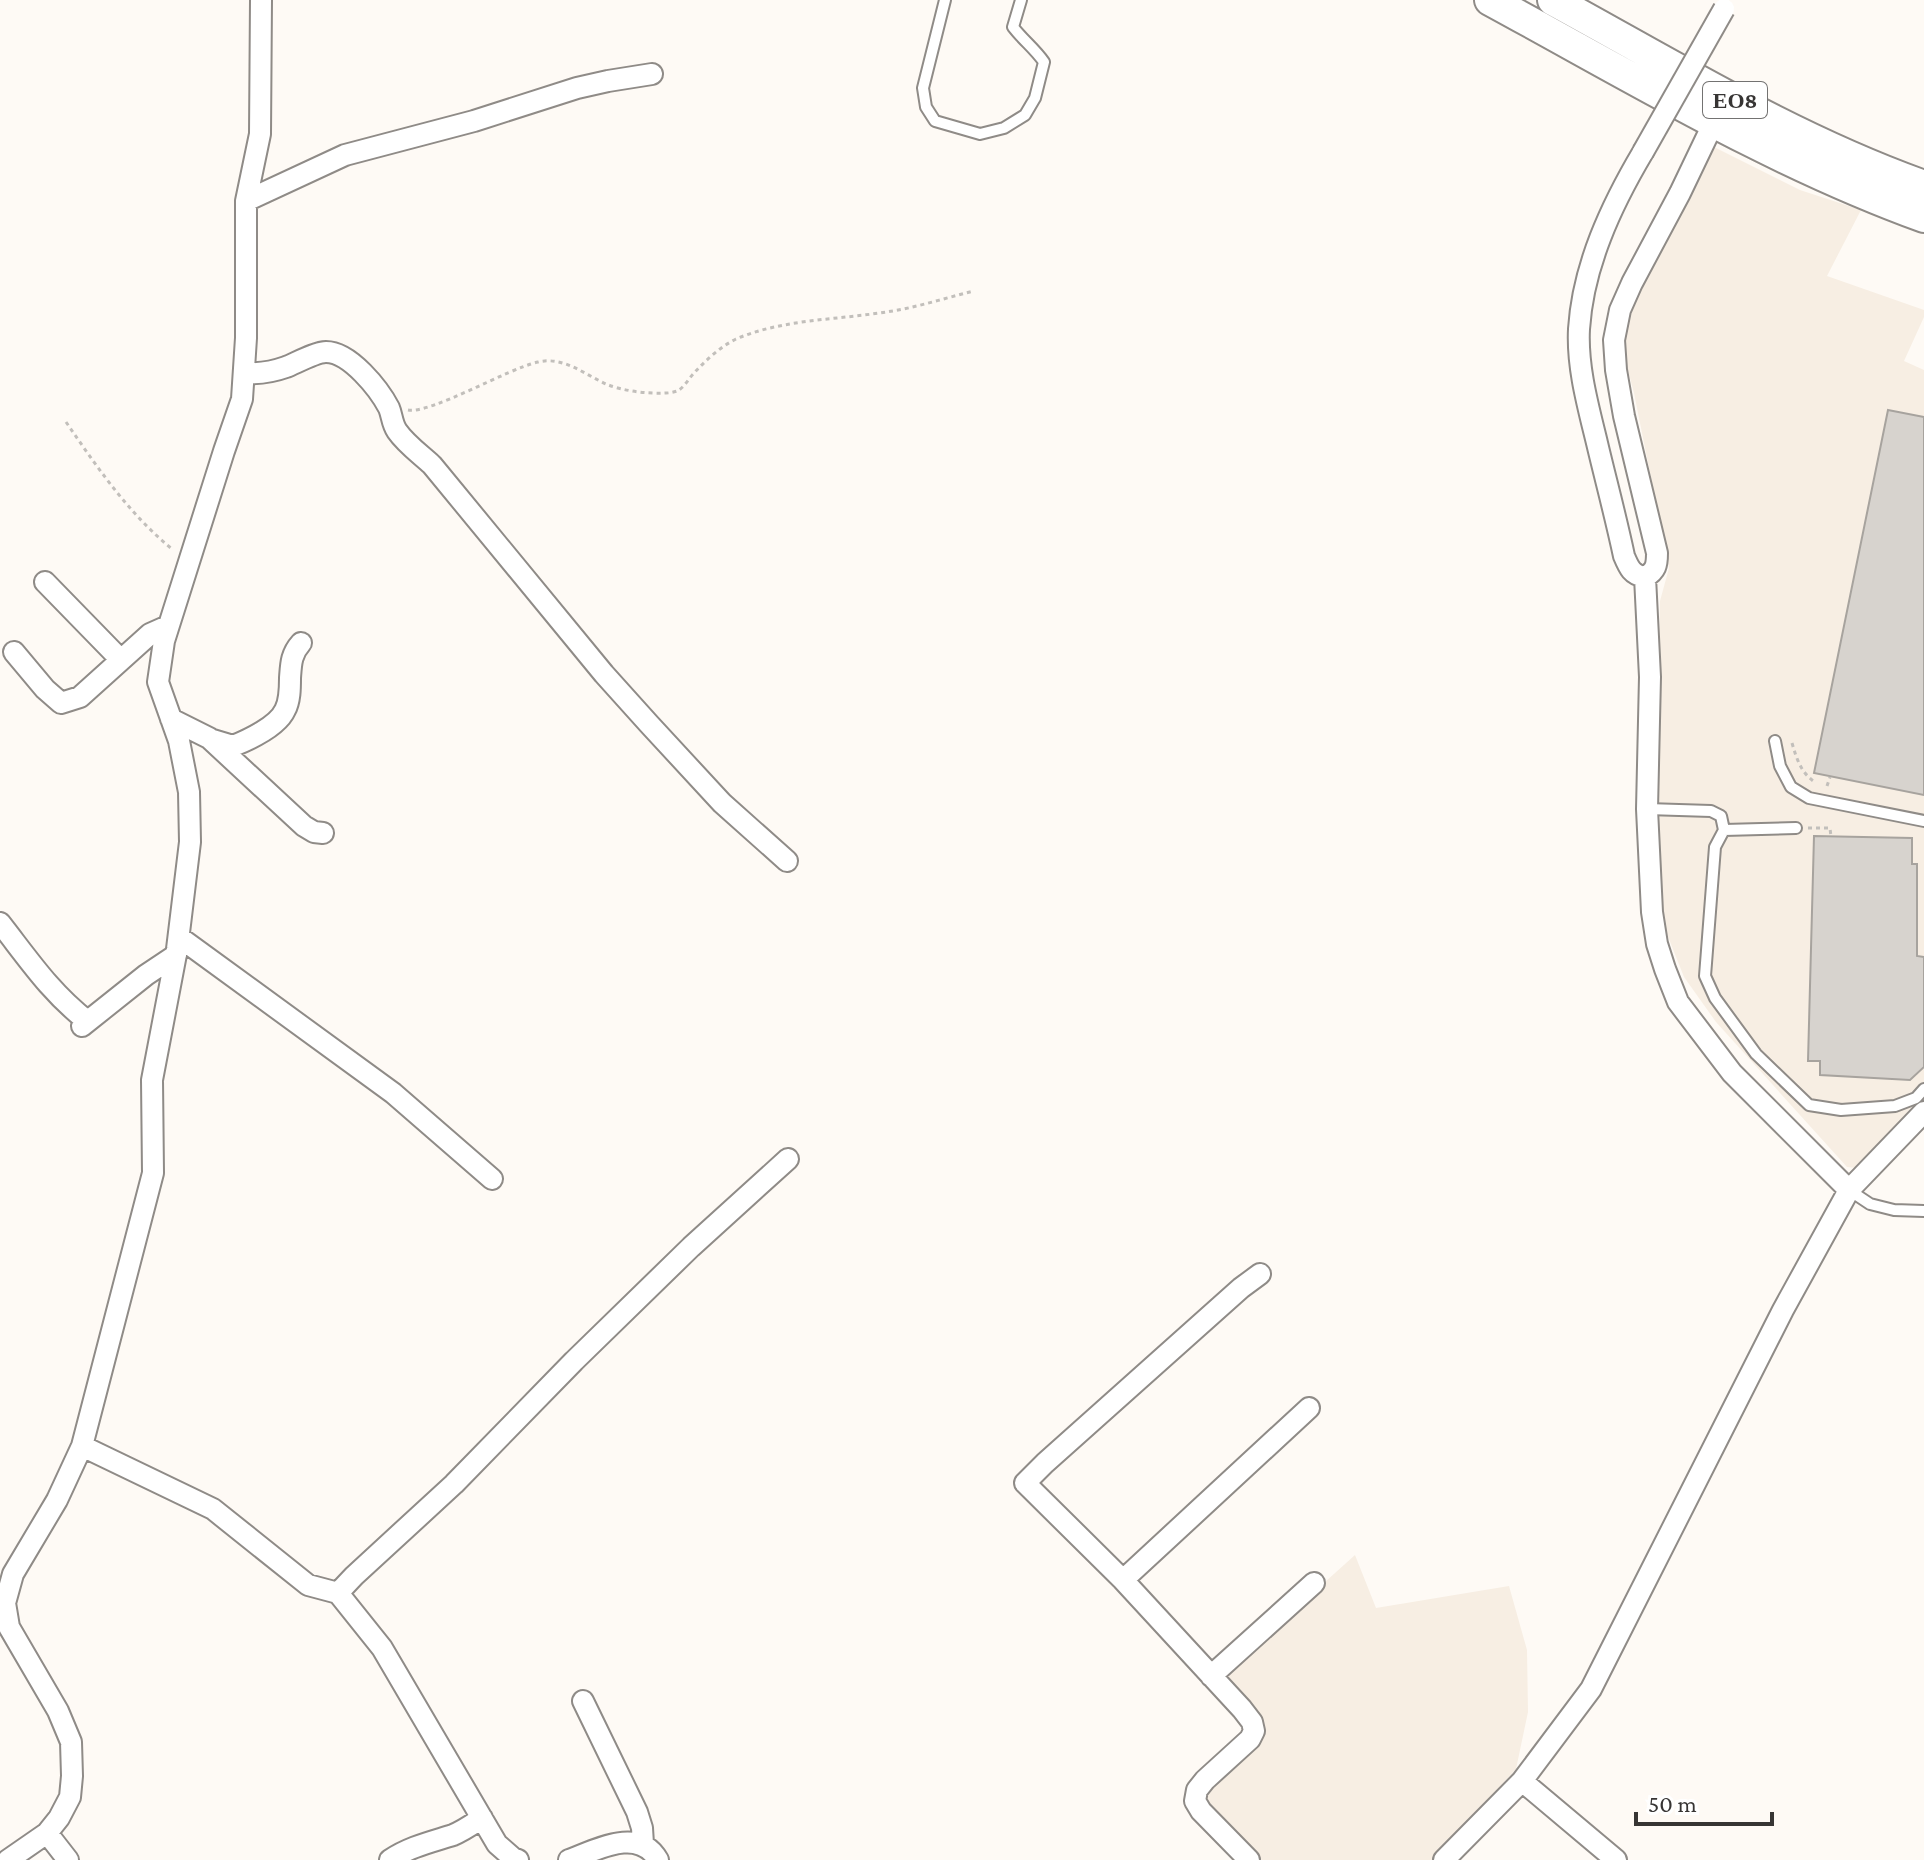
<svg xmlns="http://www.w3.org/2000/svg" width="1924" height="1860" font-family="'Crimson Pro',serif">
	<style>
		.built { fill: #f7eee3 }
		.building { fill: #d7d3ce; stroke: #a7a39e; stroke-width: 2 }
		.lines { fill: none; stroke-linecap: round; stroke-linejoin: round }
		.service-casing { stroke: #8f8b87; stroke-width: 14 }
		.minor-casing { stroke: #8f8b87; stroke-width: 24 }
		.primary-casing { stroke: #8f8b87; stroke-width: 34 }
		.path { stroke: #c2bfbb; stroke-width: 3; stroke-dasharray: 4 4; stroke-linecap: butt }
		.service { stroke: #fff; stroke-width: 10 }
		.minor { stroke: #fff; stroke-width: 20 }
		.primary { stroke: #fff; stroke-width: 30 }
		.minor-bridge-casing { stroke: #8f8b87; stroke-width: 24; stroke-linecap: butt }
		.minor-bridge { stroke: #fff; stroke-width: 20 }
		.labels { text-anchor: middle; dominant-baseline: central; stroke-width: 8; stroke-linejoin: round; paint-order: stroke }
		.shield { fill: #fff; stroke: #737271; stroke-width: 2 }
		.shield-label { font-size: 22px; font-weight: bold; fill: #373534 }
	</style>
	<rect width="100%" height="100%" fill="#fefaf5"/>
	<path class="built" d="M 1714,147 L 1800,190 L 1861,210 L 1827,276 L 1924,310 L 1924,317 L 1904,361 L 1924,370 L 1924,1094 L 1857,1168 L 1847,1167 L 1716,1022 L 1684,977 L 1665,929 L 1659,894 L 1657,758 L 1660,601 L 1669,568 L 1634,393 L 1626,363 L 1623,329 L 1630,305 Z
		M 1355,1555 L 1376,1608 L 1509,1586 L 1527,1650 L 1528,1712 L 1516,1769 L 1433,1860 L 1254,1860 L 1199,1793 L 1257,1733 L 1217,1679 Z"/>
	<path class="building" d="M 1888,410 L 1924,417 L 1924,795 L 1814,773 Z
		M 1814,836 L 1912,838 L 1912,864 L 1917,864 L 1917,956 L 1924,957 L 1924,1067 L 1910,1080 L 1820,1075 L 1820,1061 L 1808,1061 Z"/>
	<g class="lines">
		<defs>
			<path id="service" d="M 945,0 L 923,88 L 926,107 L 935,121 L 980,134 L 1004,128 L 1025,115 L 1035,98 L 1044,62 C 1035,49 1023,40 1013,27 L 1021,0
				M 1775,741 L 1780,766 L 1791,787 L 1809,798 L 1924,821
				M 1647,809 L 1711,811 L 1721,816 L 1724,830 L 1715,847 L 1705,976 L 1715,998 L 1756,1054 L 1809,1105 L 1841,1110 L 1895,1106 L 1916,1098 L 1924,1089
				M 1724,830 L 1796,828
				M 1849,1190 L 1870,1204 L 1894,1210 L 1924,1211"/>
			<path id="minor" d="M 1643,152 C 1611,206 1583,266 1579,329 C 1577,367 1588,406 1597,443 C 1606,481 1616,518 1624,556 C 1629,568 1632,575 1645,577
				M 246,201 L 345,155 L 474,121 L 577,88 L 608,81 L 652,74
				M 244,373 C 258,374 272,372 286,367 C 296,363 316,352 326,352 C 350,352 379,389 389,408 C 392,415 392,424 397,431 C 406,444 420,454 432,465 L 604,674 L 649,724 L 722,803 L 787,861
				M 1645,577 L 1650,677 L 1647,809 L 1652,912 L 1657,944 L 1665,969 L 1678,1002 L 1732,1073 L 1849,1190
				M 1645,577 C 1656,571 1657,565 1657,553 L 1624,416 L 1616,370 L 1614,340 L 1620,310 L 1632,283 L 1680,193 L 1714,122
				M 45,582 L 121,660
				M 14,652 L 45,689 L 61,703 L 80,697 L 150,634 L 168,626
				M 171,719 L 209,738 L 304,826 L 314,832 L 323,833
				M 213,740 L 233,746 C 248,740 278,726 285,710 C 290,701 290,688 290,678 C 291,664 291,654 301,643
				M 0,923 C 29,960 50,992 87,1021
				M 179,937 L 393,1093 L 492,1179
				M 82,1026 L 146,975 L 176,955
				M 82,1446 L 213,1509 L 308,1585 L 338,1593 L 382,1648 L 497,1844 L 513,1858 L 518,1860
				M 1123,1580 L 1309,1408
				M 338,1593 L 354,1576 L 454,1484 L 574,1361 L 691,1247 L 788,1159
				M 1211,1676 L 1314,1583
				M 583,1701 L 637,1812 L 642,1828 L 643,1844
				M 1522,1781 L 1616,1860
				M 47,1833 L 68,1860
				M 8,1860 L 47,1833 L 59,1818 L 70,1797 L 72,1776 L 71,1742 L 58,1711 L 9,1627 L 5,1603 L 13,1574 L 57,1500 L 82,1446 L 153,1173 L 152,1080 L 177,949 L 190,842 L 189,792 L 179,741 L 158,682 L 164,641 L 224,451 L 242,399 L 246,338 L 246,201 L 260,134 L 261,0
				M 390,1860 C 409,1847 431,1842 453,1835 C 463,1831 473,1824 482,1818
				M 569,1860 C 596,1850 639,1826 658,1860
				M 1249,1860 L 1201,1811 L 1195,1801 L 1197,1790 L 1205,1780 L 1250,1739 L 1254,1731 L 1252,1722 L 1242,1709 L 1123,1580 L 1025,1483 L 1045,1463 L 1241,1288 L 1260,1274
				M 1444,1860 L 1522,1781 L 1591,1689 L 1783,1310 L 1849,1190 L 1924,1112"/>
			<path id="primary" d="M 1490,0 C 1632,77 1772,162 1924,217
				M 1553,0 C 1674,66 1794,140 1924,186"/>
		</defs>
		<use href="#service" class="service-casing"/>
		<use href="#minor" class="minor-casing"/>
		<use href="#primary" class="primary-casing"/>
		<path class="path" d="M 408,410 C 431,414 507,369 538,362 C 563,356 584,374 606,384 C 623,391 647,394 666,393 C 670,393 674,392 677,391 C 684,388 689,378 694,373 C 706,360 720,347 736,339 C 783,319 836,320 886,312 C 915,308 945,298 974,291
			M 66,422 C 97,467 129,514 172,549
			M 1792,743 C 1797,760 1801,773 1816,783
			M 1827,786 L 1830,777
			M 1808,828 L 1830,828 L 1831,837"/>
		<use href="#service" class="service"/>
		<use href="#minor" class="minor"/>
		<use href="#primary" class="primary"/>
		<defs>
			<path id="minor-bridge" d="M 1643,152 L 1724,9"/>
		</defs>
		<use href="#minor-bridge" class="minor-bridge-casing"/>
		<use href="#minor-bridge" class="minor-bridge"/>
	</g>
	<g class="labels">
		<rect class="shield" x="1703" y="82" width="64" height="36" rx="6"/>
		<g class="shield-label">
			<text x="1735" y="100">ΕΟ8</text>
		</g>
	</g>
	<path d="M1636 1812v12h136v-12" fill="none" stroke="#373534" stroke-width="4"/>
	<text x="1648" y="1812" font-size="24" fill="#373534" stroke="#ffffff" stroke-width="6" paint-order="stroke">50 m</text>
</svg>
